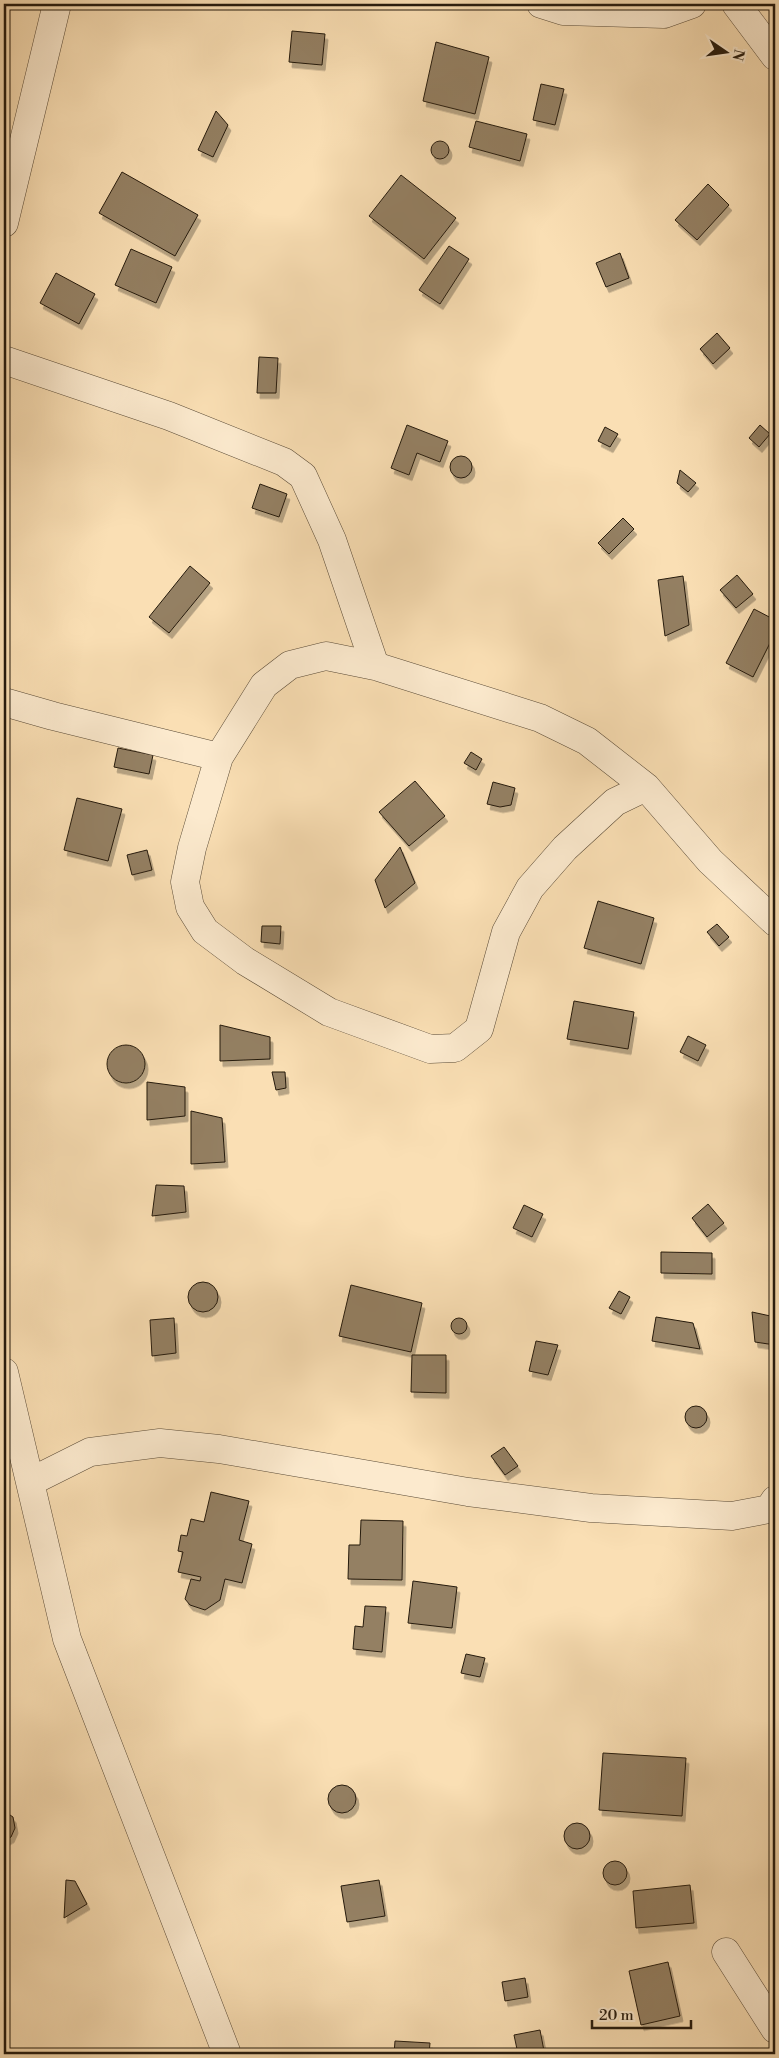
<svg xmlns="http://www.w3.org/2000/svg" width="779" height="2058" font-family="'Libre Bodoni',serif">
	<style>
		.building { fill: #948064; stroke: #251a0d; filter: url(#shadow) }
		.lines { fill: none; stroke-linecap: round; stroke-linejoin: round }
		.minor-casing { stroke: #5a4b37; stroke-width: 29 }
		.minor { stroke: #fceace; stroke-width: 28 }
	</style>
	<defs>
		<filter id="shadow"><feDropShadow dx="3" dy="5.5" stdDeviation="0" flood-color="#0004"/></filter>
	</defs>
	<rect width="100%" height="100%" fill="#fadfb4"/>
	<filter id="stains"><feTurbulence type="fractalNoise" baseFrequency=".004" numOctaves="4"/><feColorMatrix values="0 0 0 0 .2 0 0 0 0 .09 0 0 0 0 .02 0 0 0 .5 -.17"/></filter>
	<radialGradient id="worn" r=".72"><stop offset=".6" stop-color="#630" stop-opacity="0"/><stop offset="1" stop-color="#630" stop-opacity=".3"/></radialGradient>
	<path class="building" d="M 292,31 L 325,34 L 322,65 L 289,62 Z
		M 436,42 L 489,57 L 475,114 L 423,101 Z
		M 541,84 L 564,89 L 555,125 L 533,120 Z
		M 216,111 L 228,125 L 213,157 L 198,150 Z
		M 476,121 L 527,134 L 520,161 L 469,147 Z
		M431 150a9 9 0 1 1 18 0a9 9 0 1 1-18 0Z
		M 122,172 L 198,215 L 175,256 L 99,213 Z
		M 401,175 L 456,218 L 424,259 L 369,216 Z
		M 708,184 L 729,205 L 697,240 L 675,220 Z
		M 449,246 L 469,259 L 440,304 L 419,290 Z
		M 131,249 L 172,267 L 156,303 L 115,285 Z
		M 620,253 L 629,278 L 606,287 L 596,263 Z
		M 56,273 L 95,294 L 79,324 L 40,303 Z
		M 717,333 L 730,348 L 713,364 L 700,349 Z
		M 259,357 L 278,358 L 276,393 L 257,393 Z
		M 407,425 L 448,441 L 440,462 L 417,453 L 409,475 L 391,468 Z
		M 760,425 L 770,434 L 759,447 L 749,438 Z
		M 605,427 L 618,434 L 610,447 L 598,441 Z
		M450 467a11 11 0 1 1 22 0a11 11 0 1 1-22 0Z
		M 680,470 L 696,483 L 688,492 L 677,483 Z
		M 260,484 L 287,494 L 279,517 L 252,508 Z
		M 623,518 L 634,529 L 609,554 L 598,543 Z
		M 190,566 L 210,583 L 169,633 L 149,617 Z
		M 737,575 L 753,594 L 736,608 L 720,590 Z
		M 683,576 L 689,625 L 665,636 L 658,580 Z
		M 754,609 L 775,620 L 775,633 L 753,677 L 726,663 Z
		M 118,748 L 153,755 L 149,774 L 114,767 Z
		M 471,752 L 482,759 L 476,770 L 464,763 Z
		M 415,781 L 445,816 L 409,846 L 379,812 Z
		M 493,782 L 515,788 L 511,805 L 500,807 L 487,804 Z
		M 77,798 L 122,809 L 108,861 L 64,850 Z
		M 400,847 L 415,883 L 385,908 L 375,880 Z
		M 147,850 L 152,870 L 132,875 L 127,855 Z
		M 598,901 L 654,918 L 641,964 L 584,948 Z
		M 717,924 L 729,937 L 719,946 L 707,932 Z
		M 262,926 L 281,926 L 280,944 L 261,942 Z
		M 574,1001 L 634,1012 L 628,1049 L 567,1039 Z
		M 220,1025 L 270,1037 L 270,1059 L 220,1061 Z
		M 688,1036 L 706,1045 L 698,1061 L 680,1052 Z
		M107 1064a19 19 0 1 1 38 0a19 19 0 1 1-38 0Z
		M 272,1072 L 285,1072 L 286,1088 L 276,1090 Z
		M 147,1082 L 185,1087 L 185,1116 L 147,1120 Z
		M 191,1111 L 222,1118 L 225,1162 L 191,1164 Z
		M 156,1185 L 184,1186 L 186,1212 L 152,1216 Z
		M 708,1204 L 724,1223 L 707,1237 L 692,1218 Z
		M 524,1205 L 543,1214 L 532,1237 L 513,1228 Z
		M 661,1252 L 712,1253 L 712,1274 L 661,1273 Z
		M188 1297a15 15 0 1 1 30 0a15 15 0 1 1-30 0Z
		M 351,1285 L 422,1303 L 411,1352 L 339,1336 Z
		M 619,1291 L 630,1297 L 621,1314 L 609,1308 Z
		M 752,1312 L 775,1317 L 775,1345 L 755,1342 Z
		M 656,1317 L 693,1323 L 700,1349 L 652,1341 Z
		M451 1326a8 8 0 1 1 16 0a8 8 0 1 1-16 0Z
		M 174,1318 L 176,1353 L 152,1356 L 150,1320 Z
		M 536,1341 L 558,1345 L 548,1375 L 529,1371 Z
		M 412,1355 L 446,1355 L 446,1393 L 411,1392 Z
		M685 1417a11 11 0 1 1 22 0a11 11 0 1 1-22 0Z
		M 504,1447 L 518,1466 L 505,1475 L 491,1456 Z
		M 211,1492 L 249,1501 L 239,1540 L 252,1544 L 242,1583 L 225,1579 L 220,1600 L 205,1610 L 190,1605 L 185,1599 L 191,1579 L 200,1581 L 201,1577 L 178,1572 L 183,1552 L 178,1551 L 181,1535 L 187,1536 L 191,1519 L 204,1522 Z
		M 361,1520 L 403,1521 L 402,1580 L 348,1579 L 349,1545 L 360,1545 Z
		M 413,1581 L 457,1587 L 452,1628 L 408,1623 Z
		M 365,1606 L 386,1607 L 382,1652 L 353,1649 L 355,1626 L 363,1627 Z
		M 466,1654 L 485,1658 L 480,1677 L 461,1673 Z
		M 603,1753 L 686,1758 L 682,1816 L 599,1810 Z
		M328 1799a14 14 0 1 1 28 0a14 14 0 1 1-28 0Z
		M 4,1811 L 13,1817 L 15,1828 L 11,1837 L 4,1841 Z
		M564 1836a13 13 0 1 1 26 0a13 13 0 1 1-26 0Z
		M603 1873a12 12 0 1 1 24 0a12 12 0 1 1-24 0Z
		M 66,1880 L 75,1881 L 87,1904 L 64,1918 Z
		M 379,1880 L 385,1916 L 347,1922 L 341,1886 Z
		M 690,1885 L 694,1923 L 636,1928 L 633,1891 Z
		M 668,1962 L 680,2016 L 641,2025 L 629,1971 Z
		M 525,1978 L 528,1997 L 505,2001 L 502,1982 Z
		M 540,2030 L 544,2051 L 518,2054 L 514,2035 Z
		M 395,2041 L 430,2043 L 429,2054 L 394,2054 Z"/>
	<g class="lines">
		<defs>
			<path id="minor" d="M 541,4 L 563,11 L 664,14 L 692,4
				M 736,4 L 775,56
				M 4,223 L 57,4
				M 4,360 L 169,416 L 284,462 L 303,476 L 332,540 L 375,666
				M 4,702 L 53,716 L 219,757
				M 646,787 L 615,802 L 565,848 L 530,888 L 506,932 L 479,1029 L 455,1048 L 430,1049 L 329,1012 L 245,961 L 205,931 L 190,907 L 185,882 L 192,848 L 219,757 L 264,685 L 290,665 L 326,656 L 375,666 L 540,718 L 587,741 L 646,787 L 710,861 L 775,922
				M 4,1372 L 67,1639 L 227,2054
				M 30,1482 L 90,1452 L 160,1443 L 219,1449 L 468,1492 L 591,1508 L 732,1516 L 769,1509 L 775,1500
				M 726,1952 L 775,2029"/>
		</defs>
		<use href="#minor" class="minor-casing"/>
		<use href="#minor" class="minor"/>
	</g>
	<rect width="779" height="2058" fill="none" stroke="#fadfb4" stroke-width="20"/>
	<rect x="5" y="5" width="769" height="2048" fill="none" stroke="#251a0d" stroke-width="2.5"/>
	<rect x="10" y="10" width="759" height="2038" fill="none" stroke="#251a0d"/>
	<g transform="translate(726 52) rotate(103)" stroke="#fceace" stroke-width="4" paint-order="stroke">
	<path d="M0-4L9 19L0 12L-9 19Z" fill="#251a0d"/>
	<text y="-8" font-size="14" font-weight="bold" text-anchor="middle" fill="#251a0d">N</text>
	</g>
	<path d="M592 2020v8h99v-8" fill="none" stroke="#251a0d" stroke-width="2.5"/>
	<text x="599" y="2020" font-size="15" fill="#251a0d" stroke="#fceace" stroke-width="4" paint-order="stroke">20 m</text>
	<rect width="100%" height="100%" filter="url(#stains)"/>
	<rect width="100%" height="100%" fill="url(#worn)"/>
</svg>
